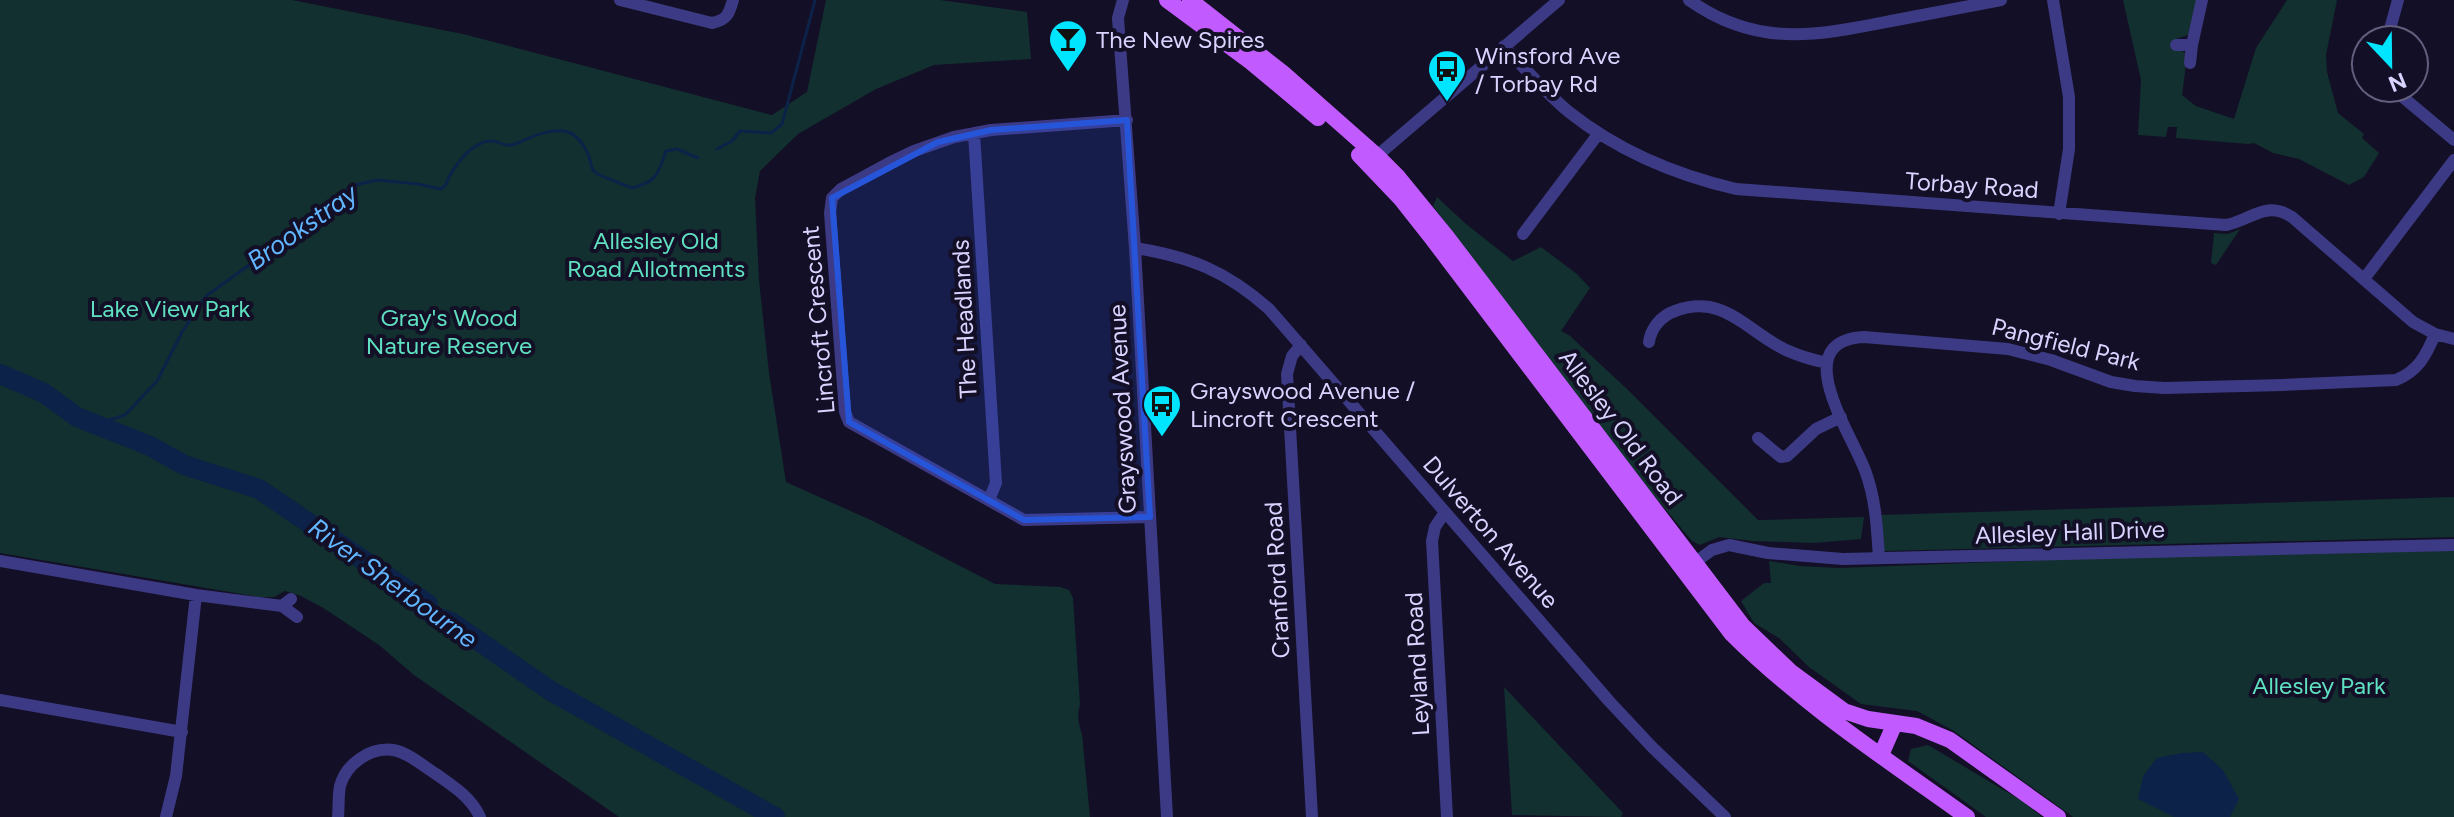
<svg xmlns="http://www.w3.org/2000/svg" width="2454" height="817" font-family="Figtree,sans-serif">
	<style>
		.green { fill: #12302f }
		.water { fill: #0c2248 }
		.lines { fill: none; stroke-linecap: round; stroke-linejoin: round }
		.stream { stroke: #0c2248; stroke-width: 3 }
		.river { stroke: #0c2248; stroke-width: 20 }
		.minor { stroke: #3d3a85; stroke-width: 12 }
		.major { stroke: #c25bff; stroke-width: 16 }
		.marked { fill: #2655da; fill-opacity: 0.2; stroke: #2655da; stroke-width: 6; stroke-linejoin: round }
		.labels { text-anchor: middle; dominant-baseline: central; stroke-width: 8; stroke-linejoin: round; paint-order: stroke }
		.poi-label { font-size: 24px; fill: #d9d4ff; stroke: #130f26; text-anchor: start }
		.street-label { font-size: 24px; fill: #d9d4ff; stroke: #130f26 }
		.park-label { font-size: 24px; fill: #5fe0c0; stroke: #130f26 }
		.water-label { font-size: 26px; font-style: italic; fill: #62b6ff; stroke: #130f26 }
	</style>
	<rect width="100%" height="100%" fill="#130f26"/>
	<path class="green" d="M 0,0 L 292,0 L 463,34 L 772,115 L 807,92 L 826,0 L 940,0 L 1027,12 L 1031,59 L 934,65 L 876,89 L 798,134 L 760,171 L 755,198 L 759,280 L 769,373 L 786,482 L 875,522 L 995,584 L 1060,587 L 1069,590 L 1073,598 L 1080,704 C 1077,715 1078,723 1082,734 L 1090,817 L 619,817 L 414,675 L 379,645 L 325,609 L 301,596 L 285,591 L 274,597 L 259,597 L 0,553 Z
		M 2123,0 L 2198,0 L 2188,35 L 2176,39 L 2174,49 L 2184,52 L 2187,57 L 2182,95 L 2196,106 L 2234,119 L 2256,48 L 2287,0 L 2337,0 L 2326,55 L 2327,72 L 2338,113 L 2364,134 L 2362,138 L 2379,153 L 2364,177 L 2349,185 L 2299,159 L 2273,153 L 2254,143 L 2248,144 L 2176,138 L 2177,127 L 2168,127 L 2166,137 L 2138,135 L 2141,80 Z
		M 1437,197 L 1466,224 L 1513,261 L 1541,247 L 1577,274 L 1590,288 L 1561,331 L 1569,335 L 1626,388 L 1758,520 L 1864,517 L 1861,539 L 1814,543 L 1753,541 L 1719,537 L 1700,545 L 1692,541 L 1599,430 L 1433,206 Z
		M 2240,229 L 2216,265 L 2211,263 L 2214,233 L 2228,234 Z
		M 2454,497 L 2454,537 L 1884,551 L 1881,515 Z
		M 2454,550 L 2454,817 L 2073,817 L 1954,731 L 1917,711 L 1861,704 L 1809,667 L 1779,638 L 1754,623 L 1741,601 L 1764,583 L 1771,583 L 1769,561 L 1800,566 L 1839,568 L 2097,558 Z
		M 1504,687 L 1623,813 L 1621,817 L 1512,815 Z
		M 1928,745 L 2022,801 L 2042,817 L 1986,817 L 1908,761 L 1911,749 Z"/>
	<path class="water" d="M 2203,752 L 2223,770 L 2239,799 L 2230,817 L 2174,817 L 2138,799 L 2143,776 L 2157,758 L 2182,753 Z"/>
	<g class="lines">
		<path class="stream" d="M 717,149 L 732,141 L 740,131 L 771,133 L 782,124 L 815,0
			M 97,424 L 125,415 L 157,381 L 182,332 L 206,296 L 305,225 L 351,186 L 377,180 L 418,184 L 441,189 L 445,186 C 451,170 471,141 491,141 C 500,141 505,148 515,144 C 530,138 550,127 568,132 C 576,134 585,146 588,154 C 591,159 590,166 594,171 C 597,176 624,184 632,188 C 657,182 658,174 666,151 L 677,149 L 698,158"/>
		<path class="river" d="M 0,374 L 44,393 L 77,417 L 150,446 L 184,465 L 259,489 L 428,604 L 429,612 L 436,617 L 451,622 L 551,691 L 775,817"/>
		<path class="minor" d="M 620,0 L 712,23 C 727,20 729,14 733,0
			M 1123,0 L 1118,18 L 1135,248 L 1167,817
			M 1689,0 C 1757,48 1815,36 1891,21 C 1928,14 1965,7 2001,0
			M 2053,0 L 2069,97 L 2069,149 L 2059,214
			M 2387,40 L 2398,0
			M 2176,45 L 2192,45 L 2202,0
			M 1504,46 C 1525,69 1545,92 1569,112 C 1618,151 1676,175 1736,189 L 2226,225 C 2252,220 2265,200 2292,217 L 2413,322 L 2435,334 L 2454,339
			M 2190,63 L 2192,45
			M 2392,88 L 2454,140
			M 1127,120 L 991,130 L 954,137 L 914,151 L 889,163 L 841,189 L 832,198 L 830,213 L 845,412 L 849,422 L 1024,520 L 1150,517
			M 974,133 L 996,483 L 989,500
			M 1371,161 L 1559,0
			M 1523,234 L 1599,133
			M 1135,248 C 1191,257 1226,271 1269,309 L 1609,701 L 1652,747 L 1725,817
			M 2364,279 L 2454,160
			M 1649,342 C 1651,328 1661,316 1675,311 C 1724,293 1746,331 1786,350 C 1799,356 1813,360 1827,363
			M 1301,345 L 1292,356 L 1287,374 L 1312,817
			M 1758,438 L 1781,457 L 1787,456 L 1816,429 L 1841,417
			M 1445,512 L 1435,527 L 1432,541 L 1447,817
			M 1879,558 C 1877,529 1876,501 1866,473 C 1854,437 1785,341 1864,337 L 2008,349 L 2051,360 L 2111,382 L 2135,386 L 2164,388 L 2283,385 L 2396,380 C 2418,371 2426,356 2435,334
			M 0,561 L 196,595 L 282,606
			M 1694,563 L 1712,550 L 1729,545 L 1768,553 L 1843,559 L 2454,545
			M 291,599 L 282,606 L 297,617
			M 0,700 L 182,732
			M 166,817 L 176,776 L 196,595
			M 338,817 C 339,807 338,796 340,786 C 346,764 370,747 393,750 C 409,753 423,766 436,774 C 453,786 471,797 480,817"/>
		<path class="major" d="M 1167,0 L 1251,62 L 1318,118
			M 1190,0 L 1283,73 L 1377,156 L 1398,177 L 1447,237 L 1743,626 L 1791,672 L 1844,711 L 1868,719 L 1916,726 L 1950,740 L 2058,817
			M 1359,155 L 1401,199 L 1431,237 L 1731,633 C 1802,704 1886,759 1967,817
			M 1881,755 L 1895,723"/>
	</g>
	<path class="marked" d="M 1127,120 L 1150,517 L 1024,520 L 849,422 L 832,198 L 938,142 L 991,130 Z"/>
	<defs>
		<symbol id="bar-pin" viewBox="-11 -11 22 30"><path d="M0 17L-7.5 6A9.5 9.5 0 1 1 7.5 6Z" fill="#00e5ff" stroke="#130f26"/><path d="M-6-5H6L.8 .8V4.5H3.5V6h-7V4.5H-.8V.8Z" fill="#111"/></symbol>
		<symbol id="bus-pin" viewBox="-11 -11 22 30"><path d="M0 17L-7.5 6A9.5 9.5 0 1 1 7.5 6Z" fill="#00e5ff" stroke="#130f26"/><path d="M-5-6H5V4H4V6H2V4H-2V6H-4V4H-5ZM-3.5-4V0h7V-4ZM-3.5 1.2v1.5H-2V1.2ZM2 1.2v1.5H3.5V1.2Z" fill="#111"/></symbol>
	</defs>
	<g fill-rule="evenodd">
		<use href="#bar-pin" x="1046" y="17" width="44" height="60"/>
		<use href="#bus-pin" x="1425" y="47" width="44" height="60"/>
		<use href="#bus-pin" x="1140" y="382" width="44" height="60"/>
	</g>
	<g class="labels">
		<g class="poi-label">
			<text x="1096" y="39">The New Spires</text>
			<text x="1475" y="55">Winsford Ave<tspan x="1475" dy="28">/ Torbay Rd</tspan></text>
			<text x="1190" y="390">Grayswood Avenue /<tspan x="1190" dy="28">Lincroft Crescent</tspan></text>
		</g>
		<g class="street-label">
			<text transform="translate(1972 185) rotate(4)">Torbay Road</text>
			<text transform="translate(964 319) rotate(-93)">The Headlands</text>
			<text transform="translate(818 320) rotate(-95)">Lincroft Crescent</text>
			<text transform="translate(2066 344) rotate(14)">Pangfield Park</text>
			<text transform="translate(1122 409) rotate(-93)">Grayswood Avenue</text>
			<text transform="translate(1621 427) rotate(53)">Allesley Old Road</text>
			<text transform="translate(1491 532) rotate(49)">Dulverton Avenue</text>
			<text transform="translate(2070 532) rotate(-2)">Allesley Hall Drive</text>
			<text transform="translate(1277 580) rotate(-93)">Cranford Road</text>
			<text transform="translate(1417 664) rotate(-93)">Leyland Road</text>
		</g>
		<g class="park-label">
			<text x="656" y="240">Allesley Old<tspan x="656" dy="28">Road Allotments</tspan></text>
			<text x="170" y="308">Lake View Park</text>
			<text x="449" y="317">Gray's Wood<tspan x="449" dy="28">Nature Reserve</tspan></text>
			<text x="2319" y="685">Allesley Park</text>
		</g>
		<g class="water-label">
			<text transform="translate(302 227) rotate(-35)">Brookstray</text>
			<text transform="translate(393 583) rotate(36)">River Sherbourne</text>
		</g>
	</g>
	<g transform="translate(2390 64) rotate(158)"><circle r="38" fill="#130f26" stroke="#625e7d" stroke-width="2"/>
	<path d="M0-6L14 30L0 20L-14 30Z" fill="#00e5ff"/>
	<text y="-12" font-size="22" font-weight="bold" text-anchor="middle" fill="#d9d4ff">N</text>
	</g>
</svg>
